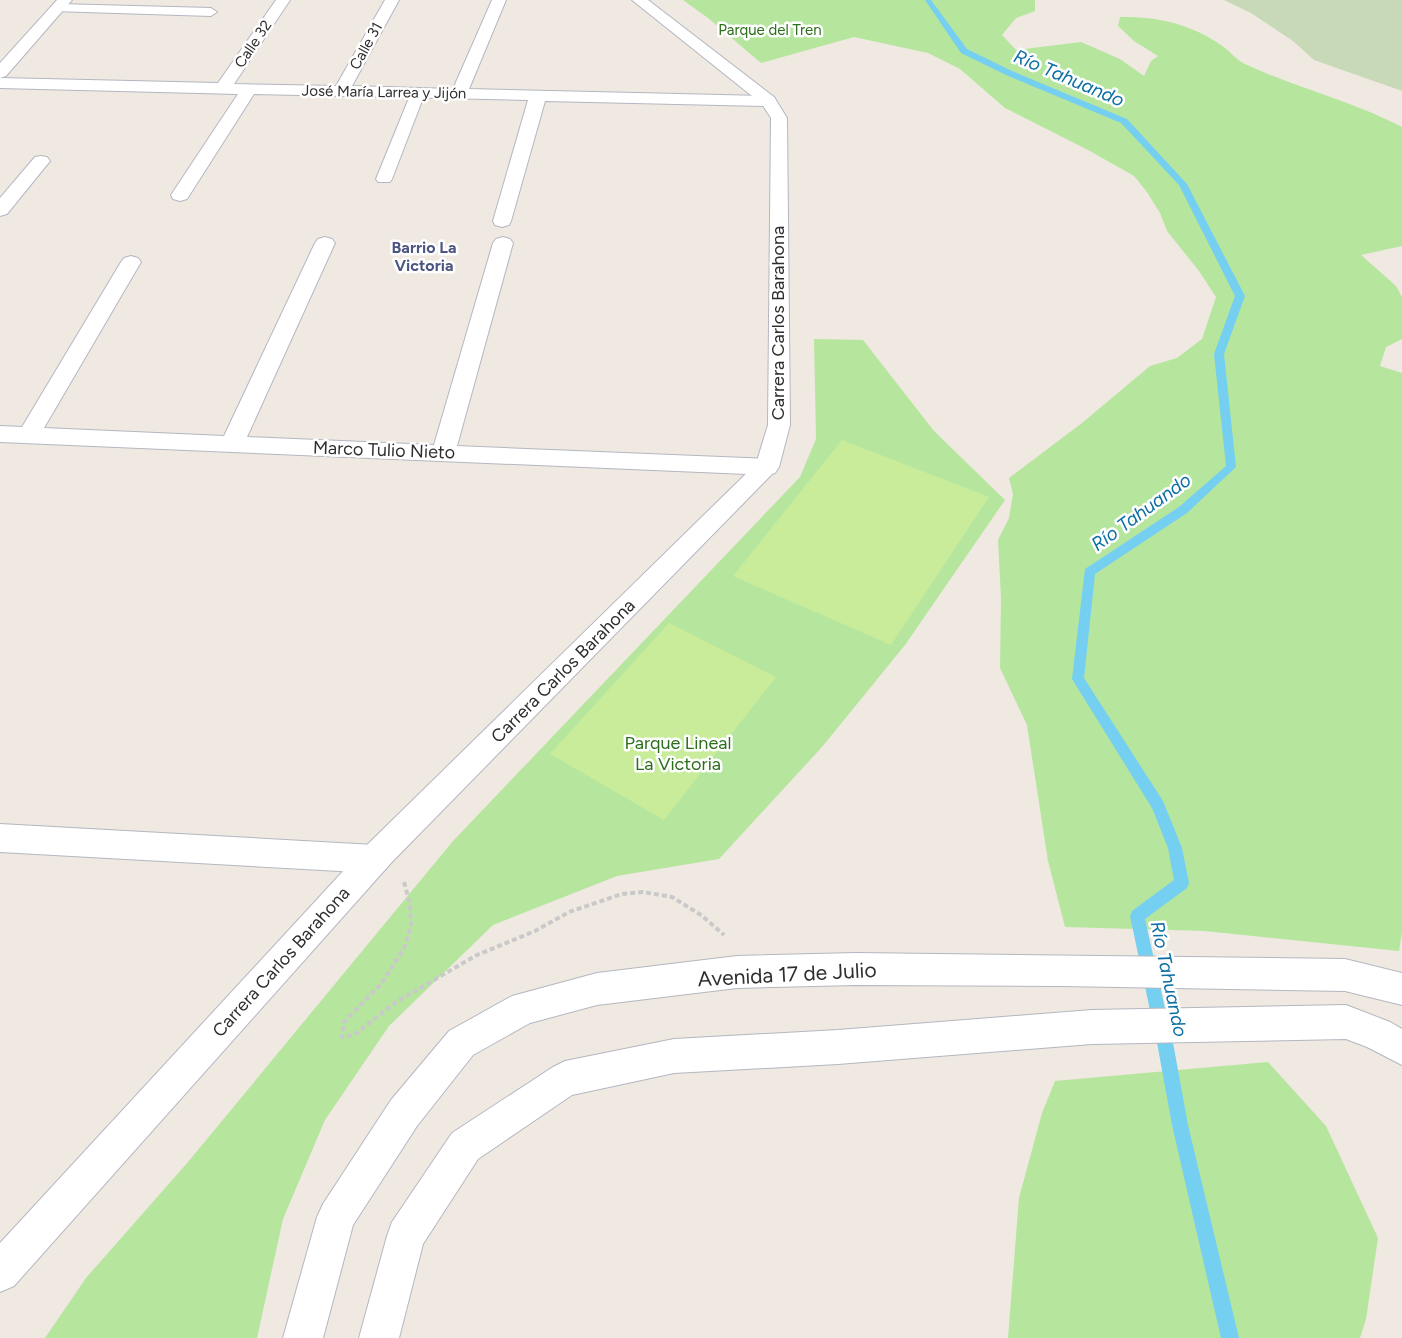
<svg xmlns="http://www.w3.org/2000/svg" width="1402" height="1338" font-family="Figtree,sans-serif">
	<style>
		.green { fill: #b6e59e }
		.cemetery { fill: #c8d9b8 }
		.pitch { fill: #c9ec9a }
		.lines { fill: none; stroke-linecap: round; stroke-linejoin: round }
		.stream { fill: #75cff0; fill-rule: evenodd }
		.service-casing { stroke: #b4b7c1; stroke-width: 2 }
		.minor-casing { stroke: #b4b7c1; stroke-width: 2 }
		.tertiary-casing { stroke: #b4b7c1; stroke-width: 2 }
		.secondary-casing { stroke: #b4b7c1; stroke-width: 2 }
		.path { stroke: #c9c9c9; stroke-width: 4; stroke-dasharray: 5 3; stroke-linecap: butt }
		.service { fill: #fff; fill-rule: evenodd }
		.minor { fill: #fff; fill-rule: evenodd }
		.tertiary { fill: #fff; fill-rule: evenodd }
		.secondary { fill: #fff; fill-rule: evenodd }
		.labels { text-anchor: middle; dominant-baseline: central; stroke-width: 5; stroke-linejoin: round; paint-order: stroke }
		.far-park-label { font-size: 15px; fill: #2c6e1b; stroke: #fff }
		.far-street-label { font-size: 15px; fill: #2e2e2e; stroke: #fff }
		.far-quarter-label { font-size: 16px; font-weight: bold; fill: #4d5680; stroke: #fff }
		.street-label { font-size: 18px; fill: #2e2e2e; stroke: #fff }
		.park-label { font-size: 18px; fill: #2c6e1b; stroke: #fff }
		.water-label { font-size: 19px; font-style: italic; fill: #0d6fa3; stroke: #fff }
		.near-street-label { font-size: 21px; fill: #2e2e2e; stroke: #fff }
	</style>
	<rect width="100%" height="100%" fill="#efe9e1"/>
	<path class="green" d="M 683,0 L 1035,0 L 1035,11 L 1016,18 L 1002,35 L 1016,50 L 1081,42 L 1120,59 L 1144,76 L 1151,61 L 1158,56 L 1134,41 L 1118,26 L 1120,17 C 1156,16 1191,24 1221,45 C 1230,51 1236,60 1245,64 C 1296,88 1352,101 1402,127 L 1402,246 L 1361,255 L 1396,286 L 1402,297 L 1402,339 L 1386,347 L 1380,366 L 1402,373 L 1402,932 L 1399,951 L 1205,931 L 1065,927 L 1048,861 L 1027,725 L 1000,668 L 1001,598 L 998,540 L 1009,518 L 1013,494 L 1009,478 L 1082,423 L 1150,366 L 1177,358 L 1202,339 L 1216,297 L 1199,271 L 1167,231 L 1160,213 L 1147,192 L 1134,176 L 1088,150 L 1005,108 L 960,69 L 928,53 L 854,37 L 761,63 L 708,18 Z
		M 814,339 L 863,340 L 934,431 L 1005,500 L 905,645 L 822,747 L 719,859 L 617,876 L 493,925 L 389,1026 L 325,1120 L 283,1219 L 257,1338 L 45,1338 L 86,1278 L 188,1162 L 453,841 L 800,477 L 816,439 Z
		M 1268,1062 L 1326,1126 L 1378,1238 L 1366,1319 L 1360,1338 L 1008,1338 L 1019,1198 L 1042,1113 L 1055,1081 Z"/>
	<path class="cemetery" d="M 1224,0 L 1402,0 L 1402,91 L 1314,60 L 1293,41 L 1251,13 Z"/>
	<path class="pitch" d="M 842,440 L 989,497 L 891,645 L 733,576 Z
		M 669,623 L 776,677 L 664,820 L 550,754 Z"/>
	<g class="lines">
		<path class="stream" d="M 925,0 L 931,0 L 967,49 L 1012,71 L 1127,119 L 1187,184 L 1245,296 L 1224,354 L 1236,467 L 1187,513 L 1095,574 L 1084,678 L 1163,801 L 1182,848 L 1189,883 L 1187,888 L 1145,919 L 1174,1048 L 1188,1125 L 1239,1338 L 1221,1338 L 1172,1125 L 1158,1048 L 1130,916 L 1132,911 L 1174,880 L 1168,848 L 1152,808 L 1072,679 L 1085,569 L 1179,507 L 1226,466 L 1214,354 L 1235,296 L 1179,185 L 1121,123 L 1006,75 L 961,53 Z"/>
		<defs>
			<path id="service" d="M 58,4 L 211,8 L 217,12 L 211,16 L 53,11 L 52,8 Z
				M 418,89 L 423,90 L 425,93 L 392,179 L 390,182 L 378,182 L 376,179 L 411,93 L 413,90 Z"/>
			<path id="minor" d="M 57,0 L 72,0 L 6,76 L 0,78 L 0,63 Z
				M 276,0 L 290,0 L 234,84 L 336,86 L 385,0 L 399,0 L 352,86 L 453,89 L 492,0 L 506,0 L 469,89 L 768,96 L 774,97 L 776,101 L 774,105 L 768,106 L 545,101 L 511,221 L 509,225 L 502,227 L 495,225 L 493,221 L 528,100 L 254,94 L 187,199 L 180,201 L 173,199 L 171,195 L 238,94 L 0,88 L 0,78 L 218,83 Z
				M 41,156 L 47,157 L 50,161 L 7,214 L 0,216 L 0,198 L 35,157 Z
				M 325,237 L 332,239 L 335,243 L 247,437 L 434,445 L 493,243 L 496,239 L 503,237 L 510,239 L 513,243 L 457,446 L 767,459 L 775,461 L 779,467 L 775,473 L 767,475 L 0,442 L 0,426 L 22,427 L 121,262 L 124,258 L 131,256 L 138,258 L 141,262 L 44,428 L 224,436 L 315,243 L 318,239 Z
				M 0,824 L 375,845 L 386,849 L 391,859 L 386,869 L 375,873 L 0,852 Z"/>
			<path id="tertiary" d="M 632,0 L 648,0 L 774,97 L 787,118 L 790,425 L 779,467 L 391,863 L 14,1286 L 0,1292 L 0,1243 L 369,843 L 756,464 L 768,425 L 771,118 L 762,104 Z"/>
			<path id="secondary" d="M 856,953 L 1345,959 L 1402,973 L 1402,1005 L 1345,991 L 1062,986 L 856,985 L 737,988 L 597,1005 L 530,1023 L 473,1055 L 417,1126 L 353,1225 L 323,1338 L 283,1338 L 317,1217 L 323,1204 L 391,1100 L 449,1031 L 512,996 L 597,973 L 737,956 Z
				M 1346,1005 L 1390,1022 L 1402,1029 L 1402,1065 L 1367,1047 L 1346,1039 L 1092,1044 L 838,1064 L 674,1073 L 572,1095 L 478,1159 L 423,1244 L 399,1338 L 359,1338 L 387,1236 L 392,1222 L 452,1133 L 553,1067 L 565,1061 L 674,1039 L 838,1030 L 1092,1010 Z"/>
		</defs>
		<use href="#service" class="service-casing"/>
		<use href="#minor" class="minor-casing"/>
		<use href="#tertiary" class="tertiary-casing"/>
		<use href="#secondary" class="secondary-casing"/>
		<path class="path" d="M 404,882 L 410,904 L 411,927 L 404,948 L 382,983 L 344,1022 L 342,1037 L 354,1035 L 396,1002 L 477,955 L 535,931 L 569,912 L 622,894 L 643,892 L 672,897 L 701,915 L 724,935"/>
		<use href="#service" class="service"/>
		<use href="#minor" class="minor"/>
		<use href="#tertiary" class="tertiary"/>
		<use href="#secondary" class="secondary"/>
	</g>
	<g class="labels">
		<g class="far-park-label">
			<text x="770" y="30">Parque del Tren</text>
		</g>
		<g class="far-street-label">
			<text transform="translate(253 44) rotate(-56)">Calle 32</text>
			<text transform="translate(366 46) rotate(-61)">Calle 31</text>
			<text transform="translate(384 92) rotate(1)">José María Larrea y Jijón</text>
		</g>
		<g class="far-quarter-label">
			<text x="424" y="247">Barrio La<tspan x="424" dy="18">Victoria</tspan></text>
		</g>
		<g class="street-label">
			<text transform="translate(778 323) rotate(-90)">Carrera Carlos Barahona</text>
			<text transform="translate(384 450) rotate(2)">Marco Tulio Nieto</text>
			<text transform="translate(563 671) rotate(-45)">Carrera Carlos Barahona</text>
			<text transform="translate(281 962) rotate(-48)">Carrera Carlos Barahona</text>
		</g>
		<g class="park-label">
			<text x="678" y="743">Parque Lineal<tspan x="678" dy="21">La Victoria</tspan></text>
		</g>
		<g class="water-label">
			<text transform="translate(1069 78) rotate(23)">Río Tahuando</text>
			<text transform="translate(1141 512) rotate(-36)">Río Tahuando</text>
			<text transform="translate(1169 979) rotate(78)">Río Tahuando</text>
		</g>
		<g class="near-street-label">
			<text transform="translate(787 974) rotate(-3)">Avenida 17 de Julio</text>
		</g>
	</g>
</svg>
